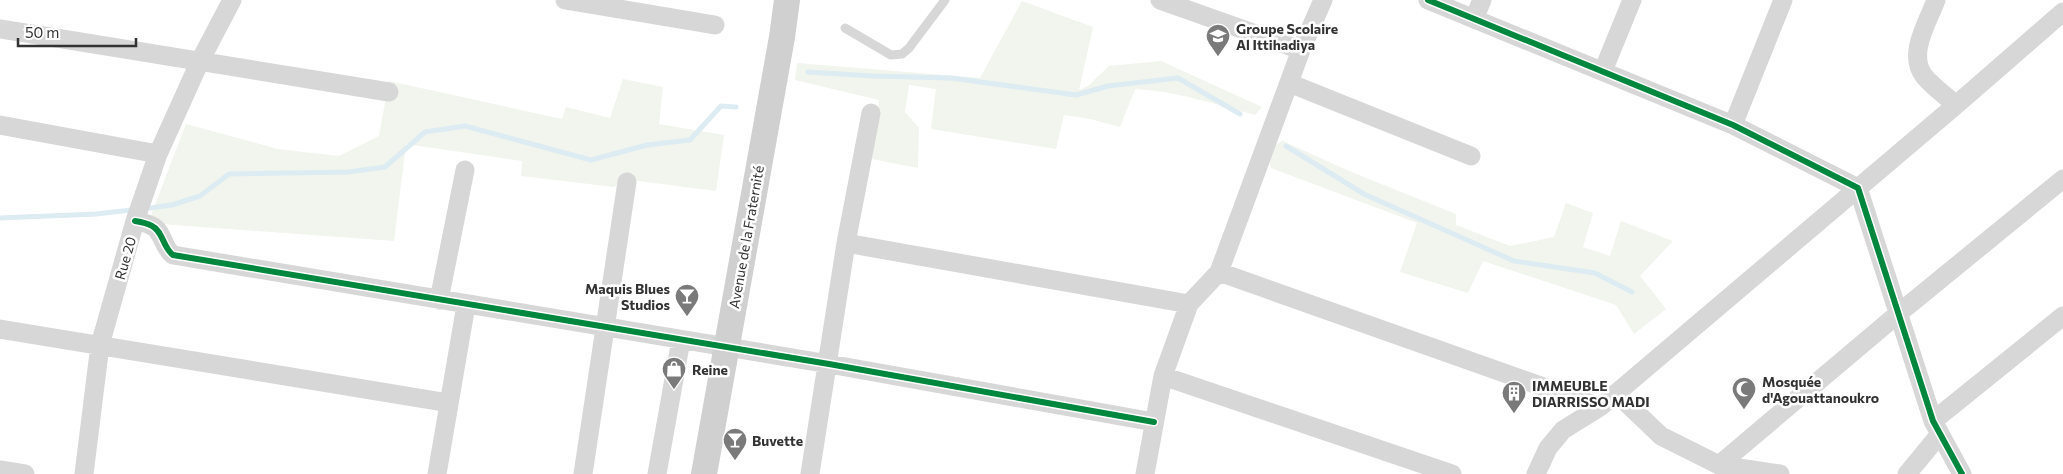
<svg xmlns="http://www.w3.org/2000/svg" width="2063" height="474" font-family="Commissioner,sans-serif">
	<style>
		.green { fill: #f1f5ed }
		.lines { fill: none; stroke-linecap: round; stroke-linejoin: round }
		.stream { stroke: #ddebf3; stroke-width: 5 }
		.service { stroke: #d7d7d7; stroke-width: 9 }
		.minor { stroke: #d7d7d7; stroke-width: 19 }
		.secondary { stroke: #d0d0d0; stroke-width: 26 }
		.cycleway-casing { stroke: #fff; stroke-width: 9 }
		.cycleway { stroke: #00873e; stroke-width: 6 }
		.labels { text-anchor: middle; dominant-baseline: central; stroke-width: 5; stroke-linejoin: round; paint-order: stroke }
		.poi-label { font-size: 14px; font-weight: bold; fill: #333; stroke: #fff; text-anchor: start }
		.street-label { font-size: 14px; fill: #333; stroke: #fff }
	</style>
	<rect width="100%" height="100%" fill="#fff"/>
	<path class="green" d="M 1022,1 L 1093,27 L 1079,90 L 1088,86 L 1109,66 L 1161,61 L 1262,107 L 1255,115 C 1215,104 1176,91 1135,89 L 1120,127 L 1090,119 L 1064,115 L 1056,149 L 931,129 L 936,89 L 909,85 L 905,112 L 919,128 L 918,168 L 872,159 L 879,100 L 795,80 L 797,63 L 980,78 Z
		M 623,79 L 663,87 L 659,124 L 724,135 L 716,191 L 623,179 L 614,187 L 521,176 L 522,161 L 406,144 L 394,241 L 148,223 L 186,124 L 278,149 L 339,156 L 379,136 L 389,81 L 562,119 L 566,107 L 610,118 Z
		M 1283,141 L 1349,171 L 1456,214 L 1456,225 L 1510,246 L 1554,237 L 1566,203 L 1593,213 L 1583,247 L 1610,256 L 1621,221 L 1673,241 L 1640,276 L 1666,309 L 1634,334 L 1616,305 L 1483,261 L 1468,293 L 1400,272 L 1417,223 L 1271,168 L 1269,159 L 1275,145 Z"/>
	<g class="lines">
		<path class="stream" d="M 808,72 L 872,76 L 951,78 L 1076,95 L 1108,86 L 1178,78 L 1240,114
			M 1286,146 L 1364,194 L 1514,261 L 1595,273 L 1632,292
			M 150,208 L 172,205 L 200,196 L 229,174 L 348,172 L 385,167 L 425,132 L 465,126 L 591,160 L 647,145 L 690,140 L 721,106 L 736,107
			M 0,218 L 96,214 L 131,210"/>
		<path class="service" d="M 845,28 L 891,55 L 902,54 L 909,48 L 945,0"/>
		<path class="minor" d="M 565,0 L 715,25
			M 1160,0 L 1301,50
			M 1428,0 L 1733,125 L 1858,188 L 1933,421 L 1962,474
			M 1936,0 C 1928,22 1907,54 1924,76 C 1933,87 1946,96 1956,105
			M 1474,19 L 1482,0
			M 0,29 L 389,92
			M 1603,71 L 1632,0
			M 1289,83 L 1471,156
			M 0,125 L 158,154
			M 1733,125 L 1783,0
			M 135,221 C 141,222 147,223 152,226 C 163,231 163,248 173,255 L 829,364 L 1154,422
			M 846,243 L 1189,304
			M 1219,272 L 1600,407
			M 439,300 L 465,170
			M 0,329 L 449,403
			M 1163,376 L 1452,474
			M 1616,393 L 1661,436 L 1719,465 L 1780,474
			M 1933,421 L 2063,316
			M 1719,465 L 1899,313 L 2063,179
			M 0,470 L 25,474
			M 84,474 L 100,345 L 135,221 L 158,154 L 200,61 L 232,0
			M 437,474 L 466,305
			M 583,474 L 627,182
			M 657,474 L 681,340
			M 810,474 L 846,243 L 871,113
			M 1145,474 L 1163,376 L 1189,304 L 1219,272 L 1301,50 L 1323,0
			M 1536,474 L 1548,448 L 1563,430 L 1600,407 L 1956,105 L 2063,12
			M 1907,474 L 1940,434"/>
		<path class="secondary" d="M 704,474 L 782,37 L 787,0"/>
		<defs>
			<path id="cycleway" d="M 1428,0 L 1733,125 L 1858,188 L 1933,421 L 1962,474
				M 135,221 C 141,222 147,223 152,226 C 163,231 163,248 173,255 L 829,364 L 1154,422"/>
		</defs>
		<use href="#cycleway" class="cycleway-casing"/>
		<use href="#cycleway" class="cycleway"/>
	</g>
	<defs>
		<symbol id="school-pin" viewBox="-11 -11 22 30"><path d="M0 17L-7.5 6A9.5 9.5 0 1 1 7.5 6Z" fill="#7a7a7a" stroke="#fff"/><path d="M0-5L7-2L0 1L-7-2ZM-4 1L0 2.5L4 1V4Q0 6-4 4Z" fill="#fff"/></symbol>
		<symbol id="bar-pin" viewBox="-11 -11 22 30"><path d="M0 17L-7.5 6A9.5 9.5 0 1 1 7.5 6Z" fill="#7a7a7a" stroke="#fff"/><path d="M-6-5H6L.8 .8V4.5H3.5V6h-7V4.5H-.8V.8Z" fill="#fff"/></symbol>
		<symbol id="shop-pin" viewBox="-11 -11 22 30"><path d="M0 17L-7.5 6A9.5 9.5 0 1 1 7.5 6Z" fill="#7a7a7a" stroke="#fff"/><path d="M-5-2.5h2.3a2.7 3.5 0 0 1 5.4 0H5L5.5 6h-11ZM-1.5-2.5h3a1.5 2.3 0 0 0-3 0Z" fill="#fff"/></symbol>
		<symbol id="mosque-pin" viewBox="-11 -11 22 30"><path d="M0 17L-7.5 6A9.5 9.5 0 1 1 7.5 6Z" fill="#7a7a7a" stroke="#fff"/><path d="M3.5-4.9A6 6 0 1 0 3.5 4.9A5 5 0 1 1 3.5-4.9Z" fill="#fff"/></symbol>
		<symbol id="building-pin" viewBox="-11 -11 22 30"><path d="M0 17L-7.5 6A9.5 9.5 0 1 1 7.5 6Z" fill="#7a7a7a" stroke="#fff"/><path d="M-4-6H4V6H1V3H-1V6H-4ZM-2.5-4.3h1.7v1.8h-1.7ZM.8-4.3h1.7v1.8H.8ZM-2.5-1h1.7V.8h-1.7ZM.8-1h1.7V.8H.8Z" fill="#fff"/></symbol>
	</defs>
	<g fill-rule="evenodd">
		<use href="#school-pin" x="1204" y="22" width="28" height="38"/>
		<use href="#bar-pin" x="673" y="282" width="28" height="38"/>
		<use href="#shop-pin" x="660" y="355" width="28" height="38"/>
		<use href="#mosque-pin" x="1730" y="375" width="28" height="38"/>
		<use href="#building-pin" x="1500" y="379" width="28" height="38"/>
		<use href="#bar-pin" x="721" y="426" width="28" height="38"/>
	</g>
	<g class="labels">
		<g class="poi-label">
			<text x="1236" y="28">Groupe Scolaire<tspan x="1236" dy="16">Al Ittihadiya</tspan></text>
			<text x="670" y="288" text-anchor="end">Maquis Blues<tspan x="670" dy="16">Studios</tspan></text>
			<text x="692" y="369">Reine</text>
			<text x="1762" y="381">Mosquée<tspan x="1762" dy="16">d'Agouattanoukro</tspan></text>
			<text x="1532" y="385">IMMEUBLE<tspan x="1532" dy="16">DIARRISSO MADI</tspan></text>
			<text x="752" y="440">Buvette</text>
		</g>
		<g class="street-label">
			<text transform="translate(746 237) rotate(-80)">Avenue de la Fraternité</text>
			<text transform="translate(125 258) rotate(-74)">Rue 20</text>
		</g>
	</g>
	<path d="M18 38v8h118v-8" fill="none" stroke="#333333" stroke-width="2.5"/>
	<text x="25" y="38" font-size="15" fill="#333333" stroke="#ffffff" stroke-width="4" paint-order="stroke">50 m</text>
</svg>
